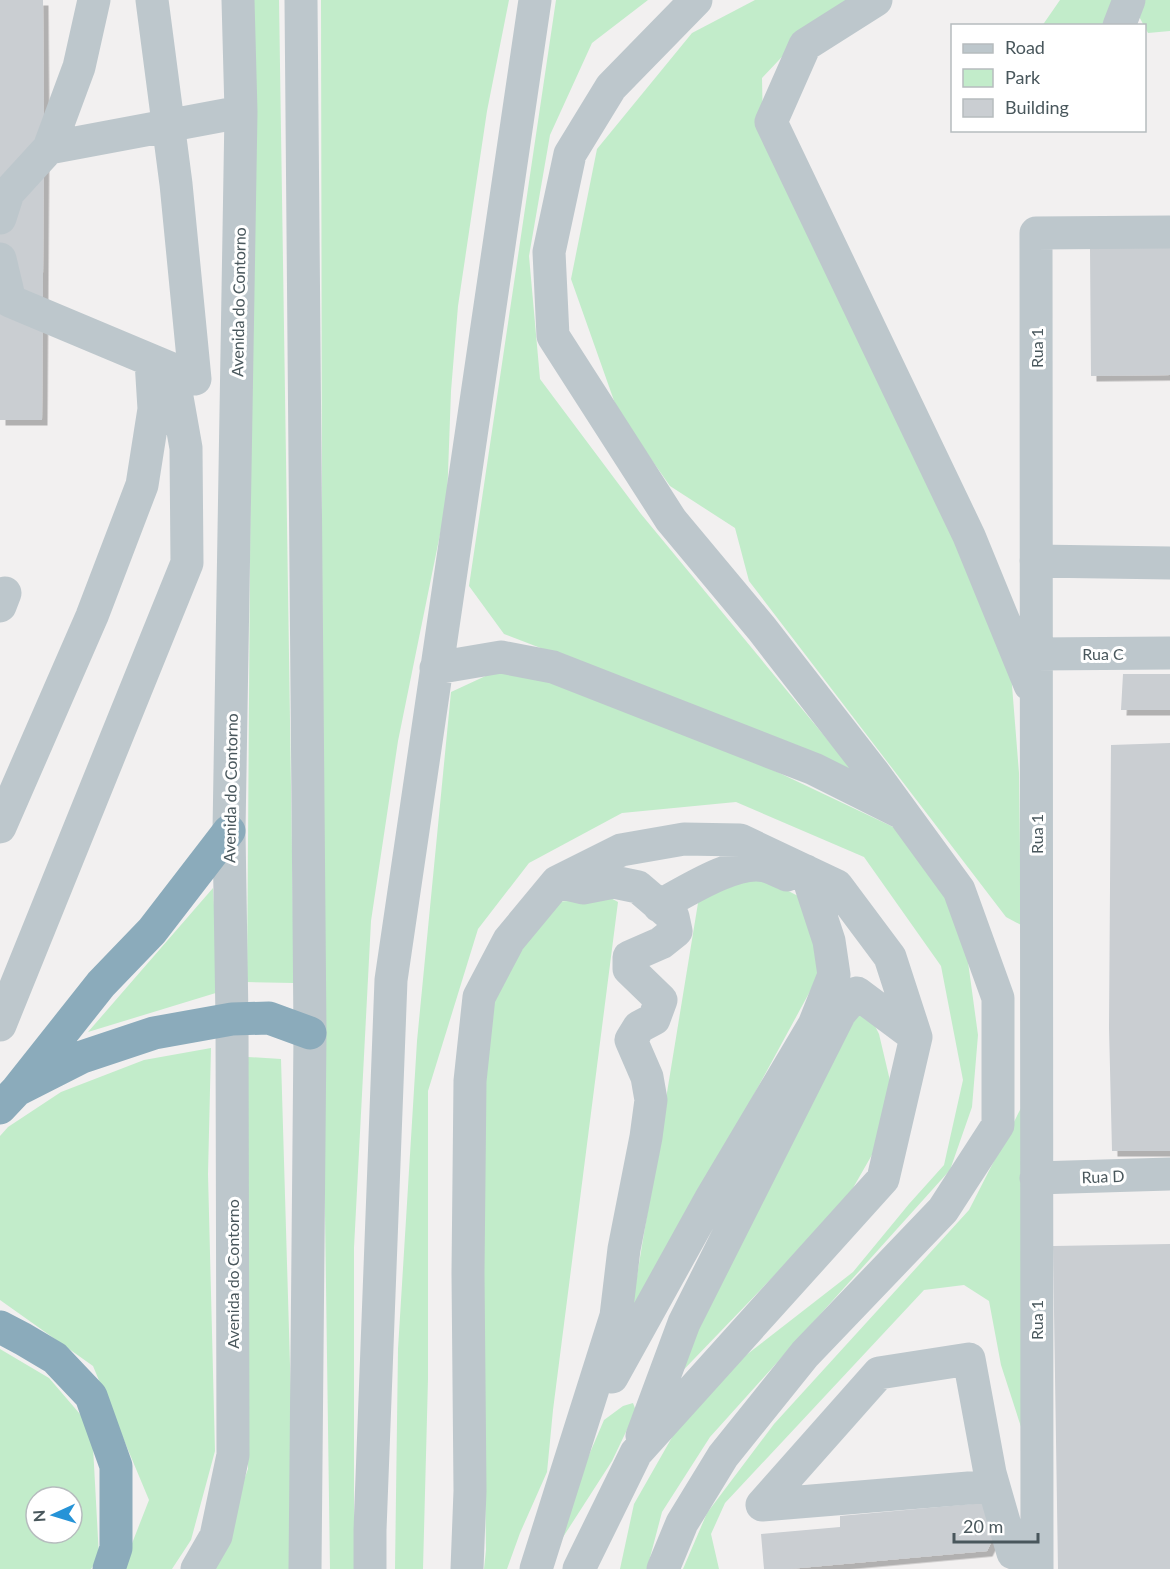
<svg xmlns="http://www.w3.org/2000/svg" width="1170" height="1569" font-family="Lato,sans-serif">
	<style>
		.green { fill: #c2ecca; fill-rule: evenodd }
		.building { fill: #caced2; filter: url(#shadow) }
		.lines { fill: none; stroke-linecap: round; stroke-linejoin: round }
		.minor { stroke: #bdc7cc; stroke-width: 33 }
		.highway { stroke: #8babbb; stroke-width: 33 }
		.labels { text-anchor: middle; dominant-baseline: central; stroke-width: 6; stroke-linejoin: round; paint-order: stroke }
		.street-label { font-size: 16px; fill: #49575c; stroke: #fff }
	</style>
	<defs>
		<filter id="shadow"><feDropShadow dx="5.5" dy="5.5" stdDeviation="0" flood-color="#0004"/></filter>
	</defs>
	<rect width="100%" height="100%" fill="#f2f0f0"/>
	<path class="green" d="M 254,0 L 279,0 L 294,983 L 247,982 Z
		M 321,0 L 509,0 L 487,111 L 458,306 L 451,391 L 447,500 L 398,741 L 371,921 L 354,1248 L 354,1569 L 330,1569 L 323,1072 Z
		M 556,0 L 648,0 L 592,43 L 550,135 L 529,256 L 540,379 L 641,514 L 836,750 L 871,789 L 736,723 L 504,634 L 469,586 Z
		M 755,0 L 862,0 L 795,43 L 762,78 L 763,128 L 894,401 L 1011,673 L 1019,773 L 1021,925 L 1006,917 L 749,581 L 735,528 L 670,486 L 618,412 L 571,279 L 597,149 L 692,33 Z
		M 1060,0 L 1117,0 L 1108,25 L 1042,26 Z
		M 1138,0 L 1170,0 L 1170,31 L 1148,33 L 1136,11 Z
		M 505,667 L 655,714 L 910,835 L 962,918 L 978,1035 L 972,1107 L 950,1170 L 710,1437 L 662,1512 L 647,1569 L 620,1569 L 634,1504 L 683,1418 L 741,1359 L 853,1272 L 909,1204 L 944,1165 L 963,1080 L 941,966 L 864,857 L 736,802 L 622,813 L 529,863 L 478,929 L 428,1091 L 428,1379 L 423,1569 L 395,1569 L 398,1349 L 417,1041 L 451,692 Z
		M 725,878 L 763,878 L 800,897 L 821,971 L 629,1325 L 698,903 Z
		M 213,888 L 219,992 L 88,1032 Z
		M 609,897 L 618,902 L 553,1410 L 547,1472 L 520,1533 L 507,1569 L 484,1569 L 486,1550 L 480,1150 L 485,1019 L 519,943 L 557,902 Z
		M 863,1002 L 879,1034 L 891,1085 L 877,1146 L 845,1202 L 669,1385 Z
		M 211,1048 L 208,1174 L 215,1451 L 191,1540 L 172,1569 L 122,1569 L 149,1500 L 93,1366 L 0,1300 L 0,1136 L 8,1127 L 61,1092 L 144,1060 Z
		M 248,1057 L 281,1059 L 296,1569 L 211,1569 L 248,1469 Z
		M 1021,1108 L 1033,1464 L 1001,1365 L 989,1301 L 964,1285 L 924,1290 L 725,1503 L 711,1534 L 719,1569 L 683,1569 L 707,1513 L 774,1424 L 969,1210 Z
		M 0,1349 L 49,1378 L 92,1428 L 99,1557 L 91,1569 L 0,1569 ZM 36,1497 L 72,1497 L 72,1533 L 36,1533 Z
		M 633,1403 L 636,1411 L 612,1461 L 556,1548 L 583,1469 L 604,1420 L 623,1406 Z"/>
	<path class="building" d="M 0,0 L 43,0 L 44,127 L 42,420 L 0,420 Z
		M 1090,248 L 1170,248 L 1170,375 L 1091,376 Z
		M 1123,674 L 1170,674 L 1170,710 L 1121,710 Z
		M 1170,743 L 1170,1151 L 1112,1151 L 1109,1028 L 1111,745 Z
		M 1170,1244 L 1170,1569 L 1058,1569 L 1053,1246 Z
		M 983,1503 L 997,1531 L 987,1551 L 789,1569 L 764,1569 L 761,1534 L 840,1527 L 840,1516 Z"/>
	<g class="lines">
		<path class="minor" d="M 152,0 L 176,184 L 195,379
			M 301,0 L 310,1033 L 305,1569
			M 876,0 L 805,45 L 771,122 L 969,536 L 1030,685
			M 1119,26 L 1129,0
			M 49,148 L 79,67 L 94,0
			M 0,218 L 8,193 L 49,148 L 241,112
			M 0,259 L 10,301 L 172,369
			M 1036,561 L 1170,563
			M 0,606 L 5,593
			M 1036,654 L 1170,653
			M 436,668 L 501,657 L 553,667 L 814,769 L 898,811
			M 0,827 L 92,616 L 142,485 L 154,409 L 151,361
			M 659,906 C 685,892 736,859 765,866 C 772,868 780,872 787,875
			M 0,1025 L 187,563 L 186,448 L 172,369
			M 1036,1178 L 1170,1174
			M 612,1377 L 710,1200 L 814,1025 L 834,975 L 829,941 L 806,871
			M 642,1436 L 684,1323 L 840,1013 L 857,993 L 916,1037
			M 993,1486 L 762,1505 L 879,1373 L 969,1359 L 990,1473 L 1013,1553 L 1037,1560
			M 197,1569 L 216,1536 L 233,1455 L 232,1019 L 229,831 L 241,112 L 238,0
			M 370,1569 L 370,1530 L 391,980 L 535,0
			M 467,1569 L 470,1491 L 468,1273 L 470,1081 L 479,997 L 509,940 L 557,882 L 621,850 L 684,839 L 740,840 L 837,886 L 890,957 L 916,1037 L 883,1179 L 636,1453 L 579,1569
			M 536,1569 L 616,1316 L 624,1249 L 646,1137 L 651,1100 L 647,1077 L 631,1040 L 639,1027 L 654,1019 L 661,1000 L 629,969 L 629,957 L 661,943 L 676,931 L 673,917 L 638,887 L 614,882 L 583,888 L 562,883
			M 663,1569 L 682,1523 L 723,1456 L 805,1354 L 943,1210 L 998,1125 L 998,998 L 959,890 L 873,772 L 762,629 L 671,520 L 553,336 L 549,252 L 570,154 L 611,87 L 696,0
			M 1037,1569 L 1036,233 L 1170,232"/>
		<path class="highway" d="M 17,1090 L 101,984 L 152,931 L 229,831
			M 0,1108 L 17,1090 L 82,1057 L 154,1033 L 232,1019 L 269,1018 L 310,1033
			M 0,1327 L 23,1339 L 55,1358 L 91,1396 L 116,1466 L 116,1548 L 109,1569"/>
	</g>
	<g class="labels">
		<g class="street-label">
			<text transform="translate(238 302) rotate(-89)">Avenida do Contorno</text>
			<text transform="translate(1036 348) rotate(-90)">Rua 1</text>
			<text x="1103" y="653">Rua C</text>
			<text transform="translate(230 788) rotate(-89)">Avenida do Contorno</text>
			<text transform="translate(1036 834) rotate(-90)">Rua 1</text>
			<text transform="translate(1103 1176) rotate(-2)">Rua D</text>
			<text transform="translate(232 1274) rotate(-90)">Avenida do Contorno</text>
			<text transform="translate(1036 1320) rotate(-90)">Rua 1</text>
		</g>
	</g>
	<rect x="951" y="24" width="195" height="108" fill="#ffffff" stroke="#b6bcbe" stroke-width="1.5"/>
	<rect x="963" y="44" width="30" height="9" fill="#bdc7cc" stroke="#b6bcbe" stroke-width="1.5"/>
	<text x="1005" y="54" font-size="18" fill="#49575c">Road</text>
	<rect x="963" y="69" width="30" height="18" fill="#c2ecca" stroke="#b6bcbe" stroke-width="1.5"/>
	<text x="1005" y="84" font-size="18" fill="#49575c">Park</text>
	<rect x="963" y="99" width="30" height="18" fill="#caced2" stroke="#b6bcbe" stroke-width="1.5"/>
	<text x="1005" y="114" font-size="18" fill="#49575c">Building</text>
	<g transform="translate(54 1515) rotate(266)"><circle r="28" fill="#ffffff" stroke="#b6bcbe" stroke-width="1.5"/>
	<path d="M0-4.5L10 22L0 15L-10 22Z" fill="#2593d7"/>
	<text y="-9" font-size="16" font-weight="bold" text-anchor="middle" fill="#49575c">N</text>
	</g>
	<path d="M954 1533v9h84v-9" fill="none" stroke="#49575c" stroke-width="3"/>
	<text x="963" y="1533" font-size="18" fill="#49575c" stroke="#ffffff" stroke-width="4.5" paint-order="stroke">20 m</text>
</svg>
